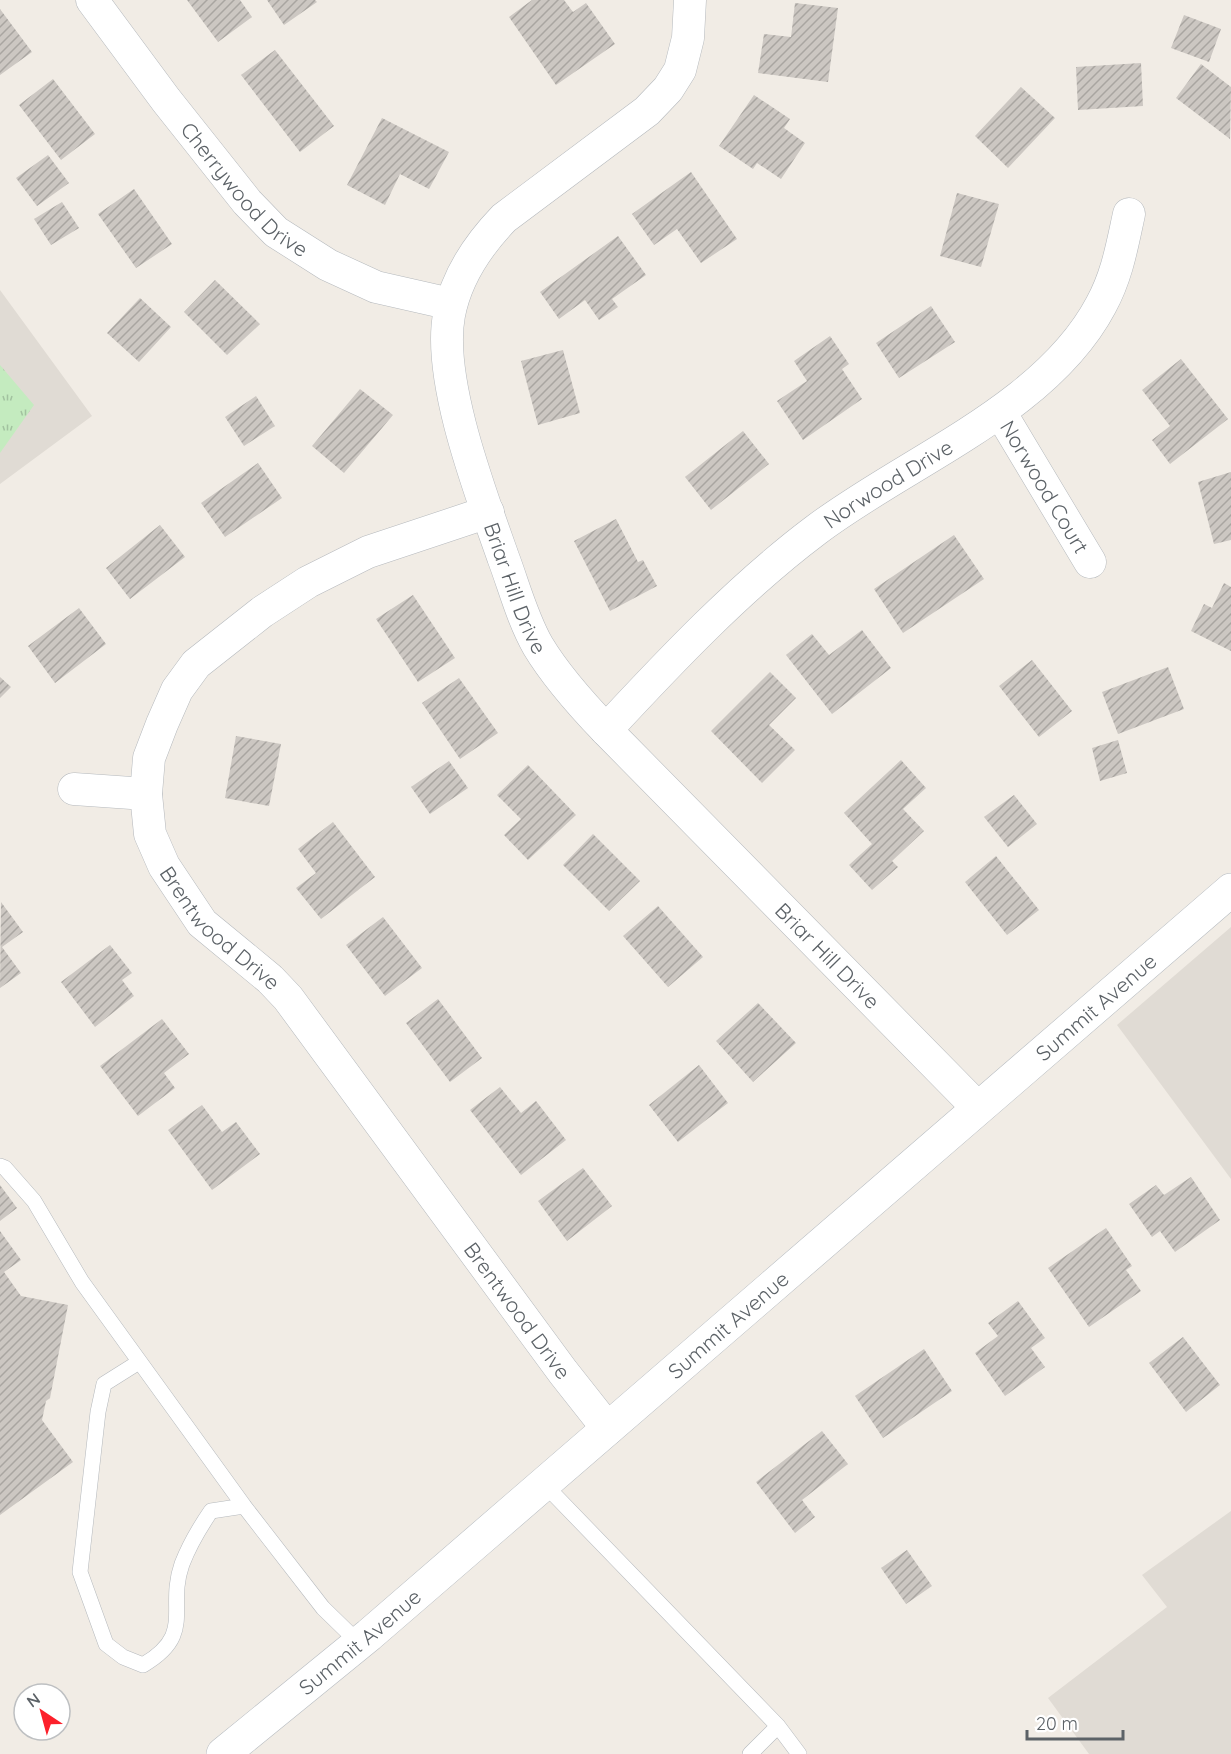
<svg xmlns="http://www.w3.org/2000/svg" width="1231" height="1754" font-family="Quicksand,sans-serif">
	<style>
		.education { fill: #e0dbd4 }
		.grass { fill: url(#grass-tufts) }
		.building { fill: url(#building-hatch) }
		.lines { fill: none; stroke-linecap: round; stroke-linejoin: round }
		.lane-casing { stroke: #b5b9bd; stroke-width: 16 }
		.street-casing { stroke: #b5b9bd; stroke-width: 33 }
		.secondary-casing { stroke: #b6bbc0; stroke-width: 34 }
		.lane { stroke: #fff; stroke-width: 15 }
		.street { stroke: #fff; stroke-width: 32 }
		.secondary { stroke: #fff; stroke-width: 33 }
		.labels { text-anchor: middle; dominant-baseline: central; stroke-width: 4.5; stroke-linejoin: round; paint-order: stroke }
		.street-label { font-size: 21px; fill: #5c6267; stroke: #fff }
	</style>
	<defs>
		<pattern id="grass-tufts" width="24" height="20" patternUnits="userSpaceOnUse" patternTransform="scale(1.5)"><rect width="24" height="20" fill="#c4ebbf"/><path d="M3 7l-1-3M5 7V3M7 7l1-3M15 17l-1-3M17 17v-4M19 17l1-3" fill="none" stroke="#a2c29f"/></pattern>
		<pattern id="building-hatch" width="6" height="6" patternUnits="userSpaceOnUse" patternTransform="scale(1.5)"><rect width="6" height="6" fill="#ccc7c2"/><path d="M-1 1l2-2M0 6l6-6M5 7l2-2" fill="none" stroke="#a9a5a1"/></pattern>
	</defs>
	<rect width="100%" height="100%" fill="#f1ece5"/>
	<path class="education" d="M 0,290 L 92,416 L 0,484 Z
		M 1231,927 L 1231,1179 L 1117,1025 Z
		M 1231,1511 L 1231,1754 L 1089,1754 L 1048,1698 L 1167,1607 L 1142,1575 Z"/>
	<path class="grass" d="M 0,365 L 34,405 L 0,453 Z"/>
	<path class="building" d="M 187,0 L 240,0 L 252,17 L 218,42 Z
		M 267,0 L 315,0 L 317,2 L 284,25 Z
		M 532,0 L 564,0 L 573,12 L 586,3 L 615,44 L 556,85 L 509,17 Z
		M 795,3 L 838,8 L 828,82 L 758,73 L 764,34 L 791,37 Z
		M 0,9 L 32,52 L 0,75 Z
		M 1184,15 L 1221,29 L 1209,62 L 1171,48 Z
		M 275,50 L 334,126 L 300,152 L 241,75 Z
		M 1141,63 L 1143,106 L 1078,110 L 1076,67 Z
		M 1201,64 L 1231,87 L 1230,139 L 1176,98 Z
		M 53,79 L 95,134 L 61,160 L 19,105 Z
		M 1021,87 L 1055,118 L 1008,168 L 975,136 Z
		M 754,95 L 790,119 L 784,128 L 805,143 L 781,179 L 757,163 L 753,169 L 719,146 Z
		M 382,118 L 449,152 L 429,189 L 400,174 L 385,205 L 347,185 Z
		M 48,155 L 69,183 L 37,206 L 16,178 Z
		M 691,172 L 737,239 L 701,263 L 677,229 L 654,245 L 632,214 Z
		M 134,189 L 172,244 L 136,268 L 98,214 Z
		M 957,193 L 999,204 L 981,267 L 940,256 Z
		M 62,202 L 79,228 L 51,245 L 34,219 Z
		M 618,236 L 646,275 L 612,299 L 618,307 L 599,320 L 585,300 L 559,319 L 540,292 Z
		M 215,280 L 260,324 L 227,355 L 184,312 Z
		M 140,298 L 171,327 L 139,362 L 107,333 Z
		M 931,306 L 955,342 L 899,378 L 876,343 Z
		M 830,336 L 849,364 L 842,369 L 862,399 L 803,440 L 777,401 L 807,381 L 794,361 Z
		M 563,350 L 580,413 L 538,425 L 521,361 Z
		M 1181,359 L 1228,419 L 1170,464 L 1152,440 L 1170,426 L 1142,390 Z
		M 360,389 L 393,415 L 344,473 L 312,446 Z
		M 256,396 L 275,426 L 244,446 L 225,417 Z
		M 743,431 L 769,464 L 711,510 L 685,477 Z
		M 258,463 L 282,498 L 225,537 L 201,503 Z
		M 1231,472 L 1231,540 L 1214,544 L 1198,482 Z
		M 616,519 L 638,562 L 643,560 L 657,586 L 610,611 L 574,541 Z
		M 160,525 L 185,557 L 130,599 L 106,568 Z
		M 954,535 L 984,579 L 903,633 L 874,589 Z
		M 1224,583 L 1231,587 L 1231,651 L 1191,631 L 1204,604 L 1212,608 Z
		M 413,595 L 455,658 L 418,682 L 376,619 Z
		M 79,608 L 106,644 L 55,683 L 28,646 Z
		M 862,630 L 891,668 L 832,714 L 786,655 L 812,634 L 829,655 Z
		M 1032,660 L 1072,711 L 1039,737 L 999,686 Z
		M 1168,667 L 1184,709 L 1118,734 L 1102,692 Z
		M 770,672 L 796,698 L 769,725 L 795,750 L 762,783 L 711,731 Z
		M 0,677 L 11,687 L 0,698 Z
		M 459,678 L 498,733 L 460,759 L 422,703 Z
		M 236,736 L 281,744 L 269,806 L 225,798 Z
		M 1118,740 L 1127,773 L 1100,781 L 1092,748 Z
		M 901,760 L 926,788 L 903,809 L 924,831 L 892,861 L 898,867 L 872,890 L 849,865 L 872,844 L 844,813 Z
		M 449,761 L 468,788 L 430,814 L 411,787 Z
		M 528,765 L 576,815 L 528,860 L 504,835 L 521,819 L 497,795 Z
		M 1014,795 L 1037,824 L 1008,847 L 984,817 Z
		M 333,822 L 375,877 L 321,919 L 296,888 L 316,873 L 298,849 Z
		M 593,834 L 640,881 L 609,911 L 563,865 Z
		M 996,856 L 1039,910 L 1007,935 L 965,882 Z
		M 1,902 L 23,932 L 2,947 L 21,973 L 0,988 Z
		M 658,906 L 703,957 L 668,987 L 623,936 Z
		M 383,917 L 422,968 L 385,996 L 346,945 Z
		M 110,945 L 132,973 L 122,980 L 134,996 L 95,1027 L 61,982 Z
		M 438,999 L 482,1058 L 450,1082 L 406,1023 Z
		M 758,1003 L 796,1043 L 753,1082 L 716,1041 Z
		M 162,1019 L 189,1054 L 164,1073 L 175,1088 L 138,1116 L 100,1066 Z
		M 699,1065 L 728,1103 L 678,1142 L 649,1105 Z
		M 500,1087 L 521,1113 L 536,1101 L 566,1140 L 521,1175 L 470,1110 Z
		M 202,1105 L 222,1132 L 236,1122 L 260,1154 L 212,1190 L 168,1130 Z
		M 583,1168 L 612,1206 L 567,1241 L 538,1201 Z
		M 1191,1177 L 1220,1220 L 1175,1252 L 1160,1231 L 1152,1237 L 1129,1204 L 1156,1185 L 1164,1195 Z
		M 0,1185 L 17,1208 L 0,1221 Z
		M 1106,1228 L 1132,1266 L 1126,1270 L 1141,1291 L 1089,1327 L 1048,1268 Z
		M 0,1231 L 21,1260 L 4,1272 L 21,1296 L 68,1305 L 50,1398 L 46,1401 L 42,1420 L 73,1462 L 0,1515 Z
		M 1018,1301 L 1045,1338 L 1031,1348 L 1045,1367 L 1005,1396 L 975,1353 L 998,1336 L 988,1323 Z
		M 1183,1337 L 1220,1385 L 1186,1412 L 1149,1363 Z
		M 924,1349 L 952,1391 L 883,1438 L 855,1396 Z
		M 822,1431 L 848,1464 L 802,1500 L 815,1517 L 795,1533 L 756,1482 Z
		M 907,1550 L 932,1586 L 906,1604 L 881,1568 Z"/>
	<g class="lines">
		<defs>
			<path id="lane" d="M 0,1166 L 5,1168 L 34,1201 L 82,1282 L 244,1506 L 323,1608 L 359,1643
				M 139,1362 L 104,1384 L 98,1412 L 80,1572 L 106,1644 L 123,1657 L 143,1665 C 196,1634 166,1609 182,1564 C 189,1546 200,1527 211,1511 L 244,1506
				M 544,1484 L 778,1726 L 799,1754
				M 750,1754 L 778,1726"/>
			<g id="street">
				<path id="s1" d="M 92,0 L 166,100 L 247,202 L 276,232 L 328,265 L 376,287 L 451,304"/>
				<path id="s2" d="M 690,0 L 688,38 L 680,70 L 668,89 L 647,111 L 504,218 C 478,245 456,278 449,315 C 437,380 481,494 503,557 C 514,586 522,618 538,646 C 556,676 582,705 606,730 L 978,1108"/>
				<path id="s3" d="M 1000,412 L 1090,562"/>
				<path id="s4" d="M 488,512 L 368,552 L 308,582 L 262,612 L 196,664 L 177,690 L 162,724 L 149,758 L 146,794 L 150,834 L 164,866 L 202,923 L 270,979 L 288,998 L 563,1372 L 608,1429"/>
				<path id="s5" d="M 606,730 C 670,661 740,587 816,530 C 907,461 1046,409 1101,305 C 1117,276 1122,246 1129,214"/>
				<path d="M 74,789 L 146,794"/>
			</g>
			<g id="secondary">
				<path id="s6" d="M 223,1754 L 369,1635 L 1231,890"/>
			</g>
		</defs>
		<use href="#lane" class="lane-casing"/>
		<use href="#street" class="street-casing"/>
		<use href="#secondary" class="secondary-casing"/>
		<use href="#lane" class="lane"/>
		<use href="#street" class="street"/>
		<use href="#secondary" class="secondary"/>
	</g>
	<g class="labels">
		<g class="street-label">
			<text stroke="none"><textPath href="#s1" startOffset="244">Cherrywood Drive</textPath></text>
			<text stroke="none"><textPath href="#s5" startOffset="376">Norwood Drive</textPath></text>
			<text stroke="none"><textPath href="#s3" startOffset="87">Norwood Court</textPath></text>
			<text stroke="none"><textPath href="#s2" startOffset="699">Briar Hill Drive</textPath></text>
			<text stroke="none"><textPath href="#s4" startOffset="634">Brentwood Drive</textPath></text>
			<text stroke="none"><textPath href="#s2" startOffset="1186">Briar Hill Drive</textPath></text>
			<text stroke="none"><textPath href="#s6" startOffset="1149">Summit Avenue</textPath></text>
			<text stroke="none"><textPath href="#s4" startOffset="1120">Brentwood Drive</textPath></text>
			<text stroke="none"><textPath href="#s6" startOffset="663">Summit Avenue</textPath></text>
			<text stroke="none"><textPath href="#s6" startOffset="177">Summit Avenue</textPath></text>
		</g>
	</g>
	<g transform="translate(42 1712) rotate(324)"><circle r="28" fill="#ffffff" stroke="#bec0c2" stroke-width="1.5"/>
	<path d="M0-4.5L10 22L0 15L-10 22Z" fill="#fc202b"/>
	<text y="-9" font-size="16" font-weight="bold" text-anchor="middle" fill="#5c6267">N</text>
	</g>
	<path d="M1027 1730v9h96v-9" fill="none" stroke="#5c6267" stroke-width="3"/>
	<text x="1036" y="1730" font-size="18" fill="#5c6267" stroke="#ffffff" stroke-width="4.5" paint-order="stroke">20 m</text>
</svg>
